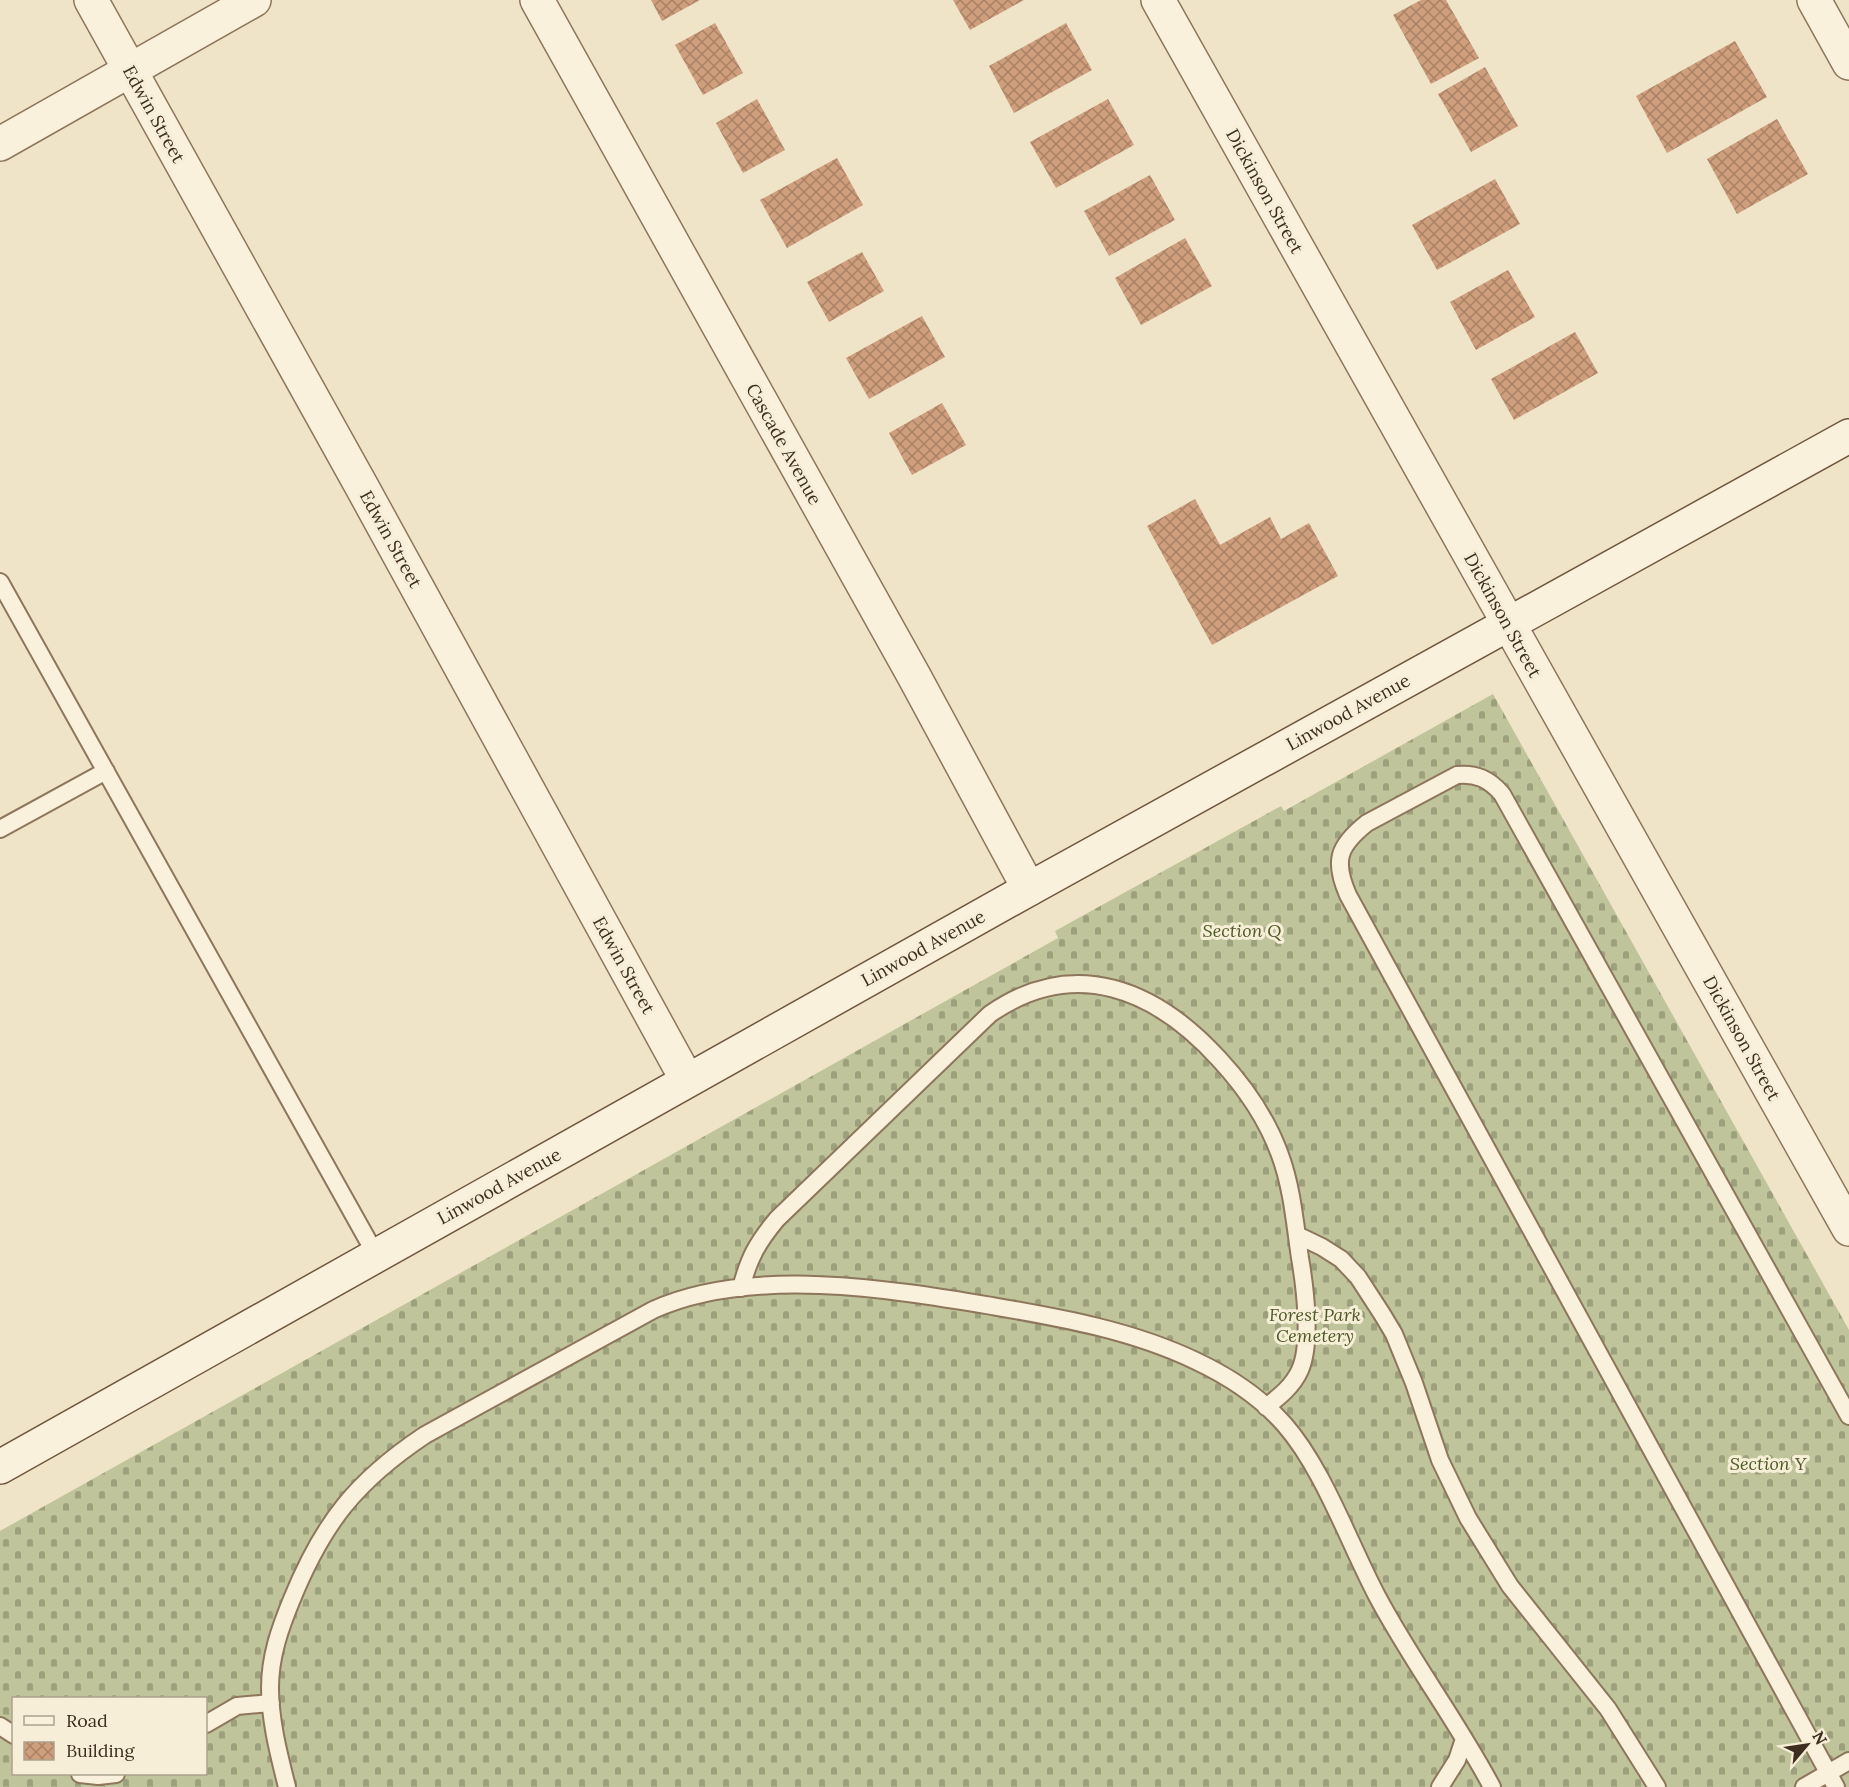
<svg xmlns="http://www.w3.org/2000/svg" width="1849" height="1787" font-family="Lora,serif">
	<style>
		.cemetery { fill: url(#cemetery-stones); fill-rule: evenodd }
		.building { fill: url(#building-cross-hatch) }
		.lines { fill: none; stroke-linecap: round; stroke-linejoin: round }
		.service-casing { stroke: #8d765c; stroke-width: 20 }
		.minor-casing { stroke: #8d765c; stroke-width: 36 }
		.tertiary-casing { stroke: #8d765c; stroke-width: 36 }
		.secondary-casing { stroke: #6f573f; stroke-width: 36 }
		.service { stroke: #faf1dc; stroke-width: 16 }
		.minor { stroke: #faf1dc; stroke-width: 33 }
		.tertiary { stroke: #faf1dc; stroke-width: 33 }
		.secondary { stroke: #faf1dc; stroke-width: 33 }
		.labels { text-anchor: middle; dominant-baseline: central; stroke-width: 6; stroke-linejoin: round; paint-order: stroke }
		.street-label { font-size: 18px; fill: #3d2e20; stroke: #f7eed8 }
		.park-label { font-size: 18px; font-style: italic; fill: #4d5a26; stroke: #f7eed8 }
	</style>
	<defs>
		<pattern id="cemetery-stones" width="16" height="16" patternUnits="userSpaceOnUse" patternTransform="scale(1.5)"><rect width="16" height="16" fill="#bfc49a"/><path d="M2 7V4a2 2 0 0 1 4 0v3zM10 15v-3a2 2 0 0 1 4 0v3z" fill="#9ca07d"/></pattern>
		<pattern id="building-cross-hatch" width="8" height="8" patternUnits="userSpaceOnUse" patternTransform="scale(1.5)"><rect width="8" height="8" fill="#cf9f7d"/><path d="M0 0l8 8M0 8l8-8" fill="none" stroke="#a98266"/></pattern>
	</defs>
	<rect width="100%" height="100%" fill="#f0e4c8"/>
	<path class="cemetery" d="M 1493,694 L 1849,1330 L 1849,1787 L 0,1787 L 0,1531 L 1058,938 L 1055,931 L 1281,806 L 1284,811 ZM 14,1698 L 206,1698 L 206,1774 L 14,1774 Z"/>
	<path class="building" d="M 651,0 L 700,0 L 662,21 Z
		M 953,0 L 1024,0 L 970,30 Z
		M 1421,0 L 1446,0 L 1479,58 L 1431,84 L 1393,15 Z
		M 715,23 L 743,73 L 703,95 L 675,45 Z
		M 1066,23 L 1092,70 L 1014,113 L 989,66 Z
		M 1735,41 L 1767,97 L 1667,153 L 1636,96 Z
		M 1485,67 L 1518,126 L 1471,152 L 1438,94 Z
		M 757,99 L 785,150 L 743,173 L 716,123 Z
		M 1108,99 L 1134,145 L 1056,188 L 1030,142 Z
		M 1777,119 L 1808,174 L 1737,214 L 1707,159 Z
		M 837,158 L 863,205 L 787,248 L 760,200 Z
		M 1150,175 L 1175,220 L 1109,256 L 1084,211 Z
		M 1495,179 L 1520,224 L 1437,270 L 1412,225 Z
		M 1185,238 L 1212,286 L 1141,325 L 1115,278 Z
		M 862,252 L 884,291 L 829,322 L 807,282 Z
		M 1508,270 L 1535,317 L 1476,350 L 1450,302 Z
		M 922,316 L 945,357 L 869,399 L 846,358 Z
		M 1575,332 L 1598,373 L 1514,420 L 1491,379 Z
		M 942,403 L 966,445 L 912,475 L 889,433 Z
		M 1195,499 L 1220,545 L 1270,517 L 1281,539 L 1309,523 L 1338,576 L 1212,645 L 1147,526 Z"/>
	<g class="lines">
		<defs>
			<path id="service" d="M 0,582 L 376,1255
				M 0,829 L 106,771
				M 1297,1235 L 1322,1247 L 1341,1259 L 1358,1277 L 1382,1314 L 1394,1334 L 1414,1383 L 1440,1460 L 1468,1518 L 1510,1586 L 1608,1709 L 1657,1787
				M 741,1288 C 749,1258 757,1243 777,1219 L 990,1014 C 1075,955 1156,990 1219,1059 C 1245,1087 1267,1119 1280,1155 C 1292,1187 1295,1224 1300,1258 C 1305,1287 1312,1343 1300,1370 C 1293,1386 1279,1397 1266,1407
				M 206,1724 L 237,1706 L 271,1703
				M 0,1726 L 14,1735
				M 80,1774 L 98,1776 L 116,1774
				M 287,1787 C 279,1755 270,1721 270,1688 C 270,1656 280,1628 292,1599 C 323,1523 356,1481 425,1435 L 653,1310 C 750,1266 890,1289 992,1306 C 1061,1318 1131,1330 1196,1361 C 1228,1376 1260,1397 1284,1424 C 1323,1468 1349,1543 1377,1596 C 1412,1662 1457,1721 1492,1787
				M 1440,1787 L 1457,1760 L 1464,1739
				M 1804,1787 L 1849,1761
				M 1836,1787 L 1348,895 C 1333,861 1338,846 1367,823 L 1457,775 C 1476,773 1489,779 1502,794 L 1849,1416"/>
			<path id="minor" d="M 91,0 L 362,487 L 687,1080
				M 537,0 L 914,676 L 1029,889
				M 1158,0 L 1849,1229
				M 0,144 L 254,0"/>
			<path id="tertiary" d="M 1814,0 L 1849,63"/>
			<path id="secondary" d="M 0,1467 L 1029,889 L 1849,436"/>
		</defs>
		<use href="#service" class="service-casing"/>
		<use href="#minor" class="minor-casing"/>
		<use href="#tertiary" class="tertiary-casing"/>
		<use href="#secondary" class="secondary-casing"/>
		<use href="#service" class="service"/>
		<use href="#minor" class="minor"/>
		<use href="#tertiary" class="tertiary"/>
		<use href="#secondary" class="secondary"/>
	</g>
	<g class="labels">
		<g class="street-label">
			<text transform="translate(154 114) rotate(61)">Edwin Street</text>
			<text transform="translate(1265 191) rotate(61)">Dickinson Street</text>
			<text transform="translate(784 444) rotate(61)">Cascade Avenue</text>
			<text transform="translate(391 539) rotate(61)">Edwin Street</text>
			<text transform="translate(1503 615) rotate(61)">Dickinson Street</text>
			<text transform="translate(1348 712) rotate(-29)">Linwood Avenue</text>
			<text transform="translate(923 948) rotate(-29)">Linwood Avenue</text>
			<text transform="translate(624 965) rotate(61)">Edwin Street</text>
			<text transform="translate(1742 1038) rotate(61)">Dickinson Street</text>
			<text transform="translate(499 1186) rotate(-29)">Linwood Avenue</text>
		</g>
		<g class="park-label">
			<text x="1242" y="930">Section Q</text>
			<text x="1315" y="1314">Forest Park<tspan x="1315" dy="21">Cemetery</tspan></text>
			<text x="1768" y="1463">Section Y</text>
		</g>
	</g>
	<rect x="12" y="1697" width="195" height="78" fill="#f7eed8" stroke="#ada18e" stroke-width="1.5"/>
	<rect x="24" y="1716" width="30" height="9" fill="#faf1dc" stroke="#ada18e" stroke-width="1.5"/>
	<text x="66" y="1727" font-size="18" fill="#3d2e20">Road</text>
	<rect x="24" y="1742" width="30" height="18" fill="url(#building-cross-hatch)" stroke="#ada18e" stroke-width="1.5"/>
	<text x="66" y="1757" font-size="18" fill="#3d2e20">Building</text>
	<g transform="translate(1807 1745) rotate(61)" stroke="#f7eed8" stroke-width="4.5" paint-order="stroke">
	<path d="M0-4.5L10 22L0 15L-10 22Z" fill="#3d2e20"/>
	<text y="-9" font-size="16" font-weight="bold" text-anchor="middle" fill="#3d2e20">N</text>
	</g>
</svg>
